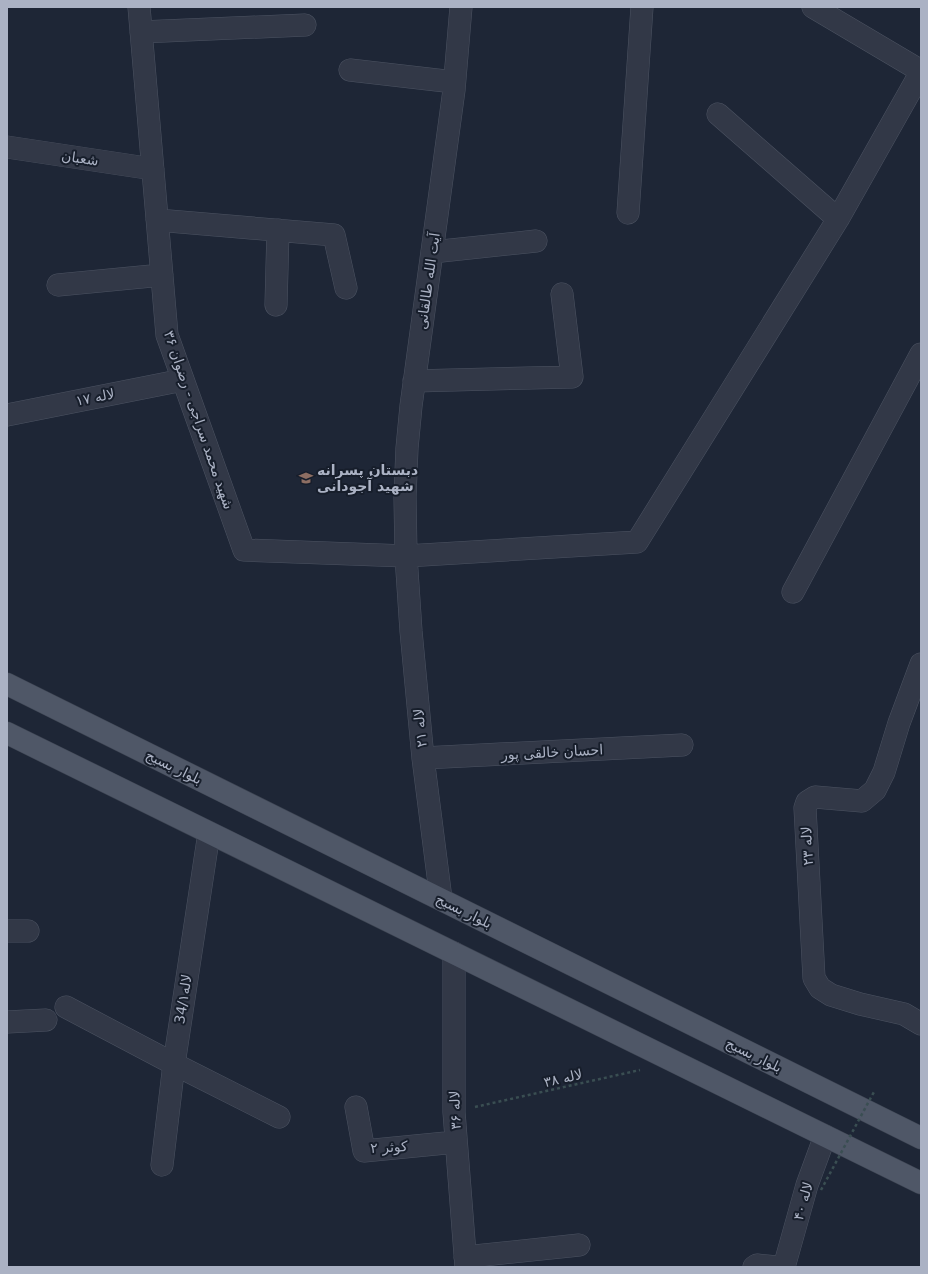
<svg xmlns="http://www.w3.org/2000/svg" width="928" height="1274" font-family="'DejaVu Sans','Noto Naskh Arabic',sans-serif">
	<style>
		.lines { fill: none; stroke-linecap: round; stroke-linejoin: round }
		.street-casing { stroke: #4c5362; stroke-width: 23 }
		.primary-casing { stroke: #3b4250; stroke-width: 23 }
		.path { stroke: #3a4e52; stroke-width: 2.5; stroke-dasharray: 3 3; stroke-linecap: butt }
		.street { stroke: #323847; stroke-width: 22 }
		.primary { stroke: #4f5767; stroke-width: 22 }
		.path-bridge { stroke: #3a4e52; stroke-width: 2.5; stroke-dasharray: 3 3; stroke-linecap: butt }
		.labels { text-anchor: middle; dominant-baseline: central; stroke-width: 4; stroke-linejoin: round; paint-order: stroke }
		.street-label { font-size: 14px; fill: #abb2c4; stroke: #171e2b }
		.poi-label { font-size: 14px; font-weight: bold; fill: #abb2c4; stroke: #171e2b; text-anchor: start }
	</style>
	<rect width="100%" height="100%" fill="#1e2636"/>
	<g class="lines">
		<defs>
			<path id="street" d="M 139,7 L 167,335 L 244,550 L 406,556 L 637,542 L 838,219 L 921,72
				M 813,7 L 921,71
				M 141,32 L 305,25
				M 350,70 L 454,82
				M 718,114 L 838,219
				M 7,147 L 153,169
				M 628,213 L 642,7
				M 157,220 L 334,235 L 346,288
				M 432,252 L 536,241
				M 58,285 L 162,275
				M 276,305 L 278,230
				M 414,381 L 572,377 L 562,294
				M 7,415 L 183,380
				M 793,592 L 921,354
				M 921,664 L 899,723 L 884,772 L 875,790 L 862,801 L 815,797 L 807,802 L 805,808 L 814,978 L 820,988 L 831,995 L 860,1004 L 904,1014 L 921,1024
				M 423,758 L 682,745
				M 441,899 L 423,758 L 411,631 L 406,556 L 405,496 L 407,448 L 411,406 L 454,90 L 461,7
				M 7,931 L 28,931
				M 454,953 L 454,1112 L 466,1267
				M 66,1007 L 174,1064 L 279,1117
				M 7,1022 L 46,1020
				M 356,1107 L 364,1151 L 456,1142
				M 162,1165 L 174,1064 L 209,833
				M 465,1257 L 579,1245
				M 754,1267 L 757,1265 L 777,1267
				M 784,1267 L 807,1185 L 825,1136"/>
			<path id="primary" d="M 7,684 L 921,1138
				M 7,733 L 921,1183"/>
		</defs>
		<use href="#street" class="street-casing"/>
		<use href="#primary" class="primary-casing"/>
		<path class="path" d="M 475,1107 L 640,1070"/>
		<use href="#street" class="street"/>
		<use href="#primary" class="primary"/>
		<path class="path-bridge" d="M 821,1190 L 875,1090"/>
	</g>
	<defs>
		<symbol id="school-bare" viewBox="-9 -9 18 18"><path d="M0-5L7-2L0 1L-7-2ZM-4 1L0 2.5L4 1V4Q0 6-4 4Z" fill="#8d6e63" stroke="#171e2b" stroke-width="2.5" paint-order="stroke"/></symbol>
	</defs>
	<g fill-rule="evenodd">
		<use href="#school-bare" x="296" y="468" width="20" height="20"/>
	</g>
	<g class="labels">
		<g class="street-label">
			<text transform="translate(80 158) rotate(8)">شعبان</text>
			<text transform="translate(428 281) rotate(-82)">آیت الله طالقانی</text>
			<text transform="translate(95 397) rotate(-11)">لاله ۱۷</text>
			<text transform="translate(199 420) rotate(71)">شهید محمد سراجی - رضوان ۳۶</text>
			<text transform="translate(420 728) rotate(-95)">لاله ۲۱</text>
			<text transform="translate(552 752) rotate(-3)">احسان خالقی پور</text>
			<text transform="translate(174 767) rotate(26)">بلوار بسیج</text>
			<text transform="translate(807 846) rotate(-93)">لاله ۲۳</text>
			<text transform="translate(464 911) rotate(26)">بلوار بسیج</text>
			<text transform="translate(183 999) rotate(-81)">لاله34/۱</text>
			<text transform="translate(754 1055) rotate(26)">بلوار بسیج</text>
			<text transform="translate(563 1078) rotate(-13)">لاله ۳۸</text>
			<text transform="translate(455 1110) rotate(-92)">لاله ۳۶</text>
			<text transform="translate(389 1147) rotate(-3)">کوثر ۲</text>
			<text transform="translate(803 1201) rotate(-74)">لاله ۴۰</text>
		</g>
		<g class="poi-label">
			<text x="317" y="470">دبستان پسرانه<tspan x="317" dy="16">شهید آجودانی</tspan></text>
		</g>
	</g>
	<rect width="928" height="1274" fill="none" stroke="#abb2c4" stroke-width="16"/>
</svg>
